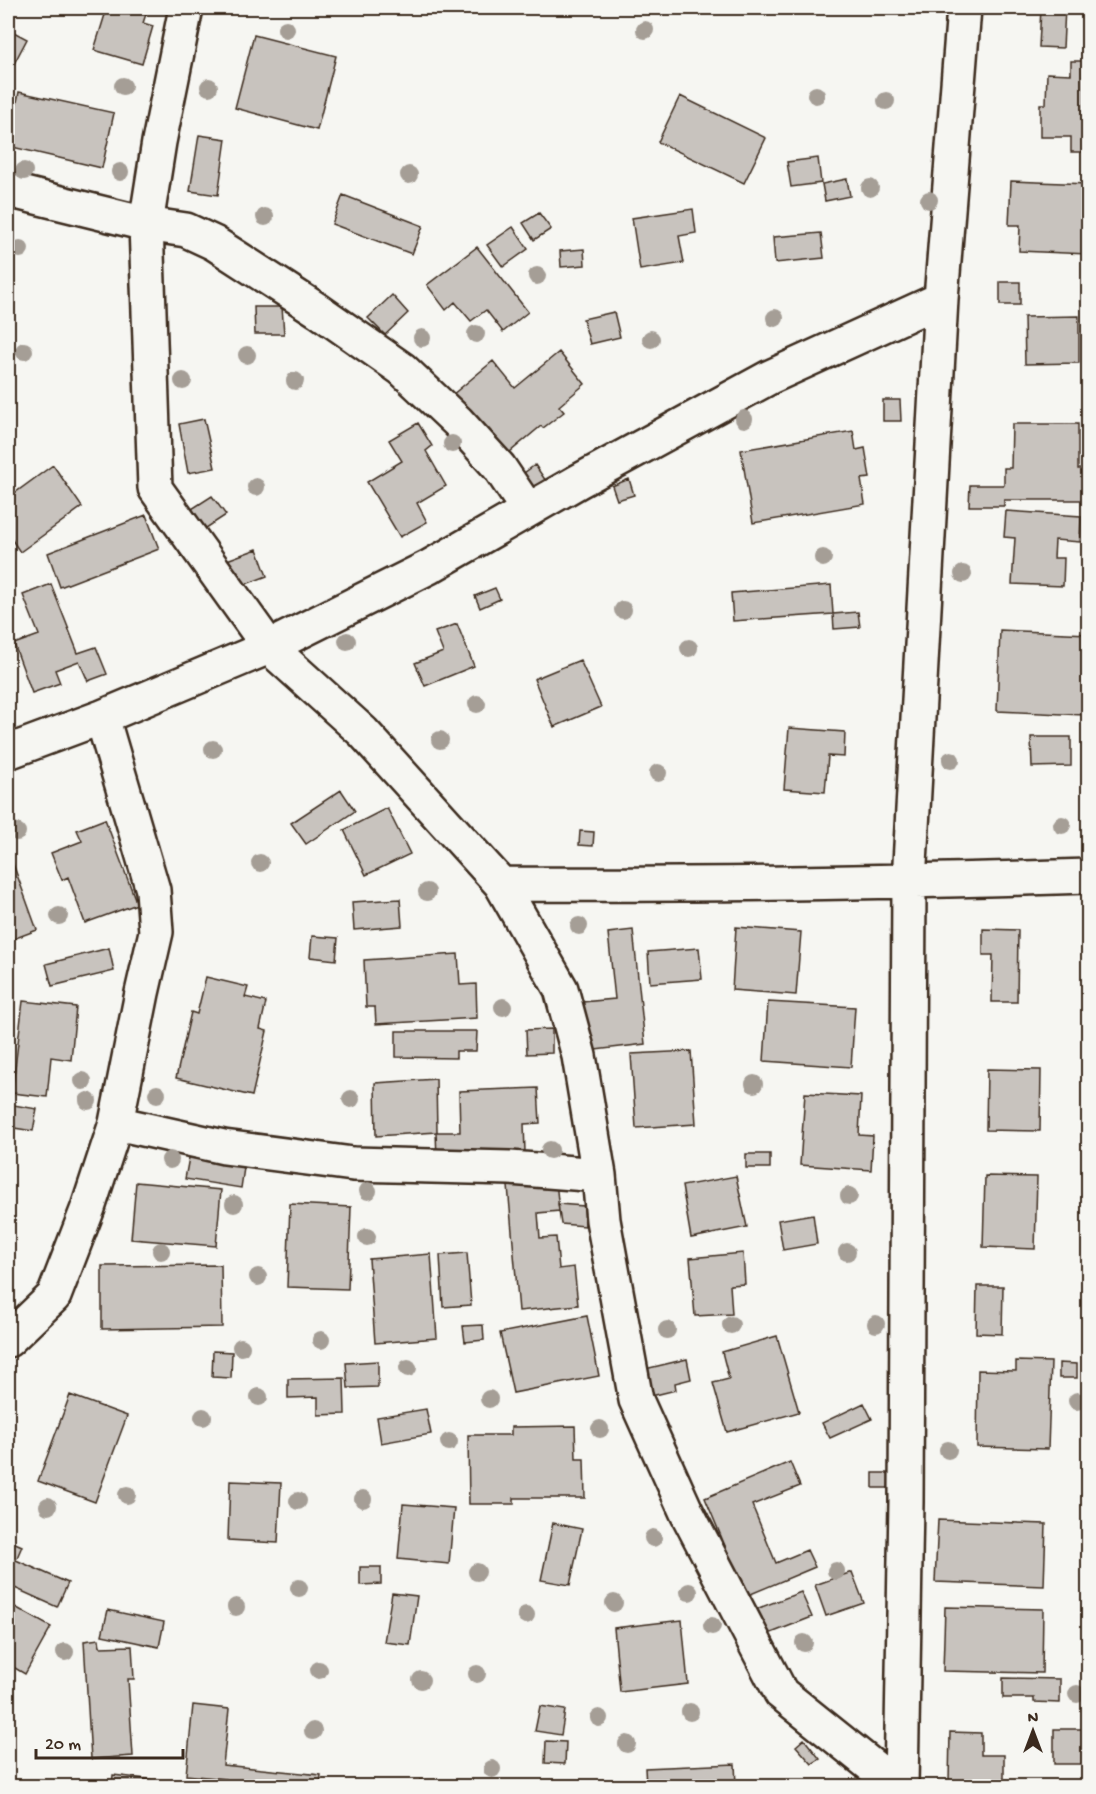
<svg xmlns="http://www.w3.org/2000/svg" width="1096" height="1794" font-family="'Gochi Hand',sans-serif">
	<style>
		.building { fill: #c8c3be; stroke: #3b2a1e; stroke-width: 1.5 }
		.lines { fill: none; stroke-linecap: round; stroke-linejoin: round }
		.minor-casing { stroke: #3b2a1e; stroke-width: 38 }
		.minor { stroke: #f6f6f2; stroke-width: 33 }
		.tree { fill: #a59e96 }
	</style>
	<rect width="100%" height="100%" fill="#f6f6f2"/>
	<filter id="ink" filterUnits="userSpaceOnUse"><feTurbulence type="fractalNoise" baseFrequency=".0167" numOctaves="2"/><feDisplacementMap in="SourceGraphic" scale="12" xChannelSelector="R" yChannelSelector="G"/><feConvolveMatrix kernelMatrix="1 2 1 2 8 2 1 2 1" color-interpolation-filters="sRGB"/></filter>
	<g filter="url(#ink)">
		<path class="building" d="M 107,8 L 148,8 L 143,23 L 153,26 L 142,64 L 94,50 Z
			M 1041,8 L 1065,8 L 1063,48 L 1039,47 Z
			M 8,29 L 27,39 L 8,75 Z
			M 254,35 L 336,56 L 317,130 L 235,108 Z
			M 1071,61 L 1088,61 L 1088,152 L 1071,152 L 1071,137 L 1040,137 L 1040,104 L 1046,104 L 1047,73 L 1071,74 Z
			M 19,92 L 114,113 L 102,168 L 8,146 Z
			M 680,96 L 766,138 L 744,183 L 658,142 Z
			M 199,135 L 226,139 L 218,195 L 190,191 Z
			M 818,158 L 821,183 L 791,187 L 787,162 Z
			M 847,179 L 850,196 L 825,201 L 822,184 Z
			M 1011,181 L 1088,184 L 1088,254 L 1019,251 L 1020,225 L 1009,225 Z
			M 343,195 L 423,226 L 412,254 L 332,224 Z
			M 693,209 L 696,233 L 679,236 L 684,263 L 640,270 L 632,218 Z
			M 539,213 L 551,229 L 534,240 L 523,223 Z
			M 513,227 L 528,249 L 503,267 L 487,245 Z
			M 821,233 L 824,258 L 775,263 L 773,237 Z
			M 477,247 L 528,312 L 503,332 L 486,310 L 471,321 L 455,302 L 446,310 L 427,285 Z
			M 584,249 L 585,265 L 561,267 L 560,251 Z
			M 1000,282 L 1020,282 L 1020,305 L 1000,305 Z
			M 392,295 L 408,313 L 385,335 L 368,318 Z
			M 254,307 L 282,307 L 284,334 L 255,334 Z
			M 614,312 L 620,337 L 590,344 L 583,319 Z
			M 1079,316 L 1079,363 L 1025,364 L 1024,317 Z
			M 559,352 L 585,384 L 559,406 L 564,412 L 543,428 L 541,426 L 498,462 L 446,400 L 493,361 L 515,388 Z
			M 883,400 L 900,400 L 901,421 L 883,421 Z
			M 204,419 L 215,468 L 188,473 L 179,424 Z
			M 418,423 L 432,446 L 426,451 L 446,486 L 417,503 L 427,522 L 400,537 L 367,482 L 402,461 L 389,440 Z
			M 1012,424 L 1078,424 L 1078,469 L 1088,469 L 1088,500 L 1004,500 L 1004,506 L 969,506 L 970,485 L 1004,485 L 1004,468 L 1011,468 Z
			M 853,431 L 856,450 L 865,448 L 870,478 L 861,479 L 865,504 L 753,523 L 741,450 Z
			M 53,465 L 82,507 L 20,552 L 8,534 L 8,498 Z
			M 535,465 L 548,484 L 529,496 L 517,478 Z
			M 629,479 L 634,495 L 617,500 L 612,486 Z
			M 212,496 L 226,515 L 197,534 L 184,514 Z
			M 1006,511 L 1081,516 L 1080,542 L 1055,540 L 1054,558 L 1064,558 L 1063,586 L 1012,584 L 1015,538 L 1004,537 Z
			M 146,515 L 159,549 L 60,587 L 48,553 Z
			M 257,549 L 267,576 L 236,588 L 227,560 Z
			M 51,584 L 78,653 L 96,647 L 107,674 L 88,681 L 79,661 L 55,670 L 60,683 L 32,693 L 14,644 L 39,635 L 23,595 Z
			M 831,585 L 833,614 L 733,621 L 731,593 Z
			M 495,588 L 500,599 L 480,608 L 475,596 Z
			M 858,612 L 860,627 L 834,629 L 833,614 Z
			M 457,624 L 474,666 L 425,686 L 415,663 L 443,652 L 435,632 Z
			M 1000,630 L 1088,634 L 1084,715 L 997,711 Z
			M 580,660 L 601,707 L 554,727 L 534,679 Z
			M 789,728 L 845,732 L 844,757 L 828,756 L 825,792 L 784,789 Z
			M 1031,737 L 1071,737 L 1071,766 L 1032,767 Z
			M 341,790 L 355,811 L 306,844 L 291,823 Z
			M 387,808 L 410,854 L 366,875 L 344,830 Z
			M 105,819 L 137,904 L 85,923 L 68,877 L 62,880 L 51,853 L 82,841 L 77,830 Z
			M 580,831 L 594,832 L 593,846 L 579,845 Z
			M 8,850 L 37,930 L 8,941 Z
			M 400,899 L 402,926 L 354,930 L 352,902 Z
			M 736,927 L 801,932 L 796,995 L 732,990 Z
			M 983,929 L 1018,930 L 1017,1002 L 992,1002 L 993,955 L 983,955 Z
			M 633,930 L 645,1044 L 587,1051 L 582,1002 L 615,999 L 608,933 Z
			M 312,936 L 338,938 L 336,960 L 310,957 Z
			M 109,948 L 114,971 L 52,986 L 46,964 Z
			M 699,948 L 702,979 L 650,983 L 648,952 Z
			M 458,954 L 460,985 L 476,984 L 477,1018 L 376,1024 L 375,1007 L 366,1007 L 364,960 Z
			M 206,977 L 248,987 L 245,997 L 266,1002 L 260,1029 L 267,1031 L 252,1096 L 176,1078 L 191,1012 L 197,1014 Z
			M 23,1001 L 76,1007 L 71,1060 L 51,1057 L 47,1097 L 12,1093 Z
			M 768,1002 L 855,1007 L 851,1067 L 764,1061 Z
			M 552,1029 L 552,1053 L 527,1054 L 526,1030 Z
			M 396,1031 L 477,1031 L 476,1051 L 456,1051 L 456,1058 L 396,1057 Z
			M 691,1051 L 696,1124 L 636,1128 L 631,1054 Z
			M 987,1069 L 1041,1070 L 1040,1131 L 986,1130 Z
			M 436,1079 L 437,1132 L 376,1136 L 375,1083 Z
			M 538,1088 L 540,1123 L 524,1124 L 525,1152 L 461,1154 L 437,1158 L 436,1132 L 460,1132 L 459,1091 Z
			M 805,1093 L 861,1096 L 859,1135 L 873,1136 L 871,1170 L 800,1165 Z
			M 8,1104 L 37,1109 L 33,1131 L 8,1127 Z
			M 190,1152 L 245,1161 L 241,1188 L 185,1179 Z
			M 746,1154 L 770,1154 L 770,1168 L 746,1168 Z
			M 736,1176 L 747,1227 L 691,1238 L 682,1186 Z
			M 985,1176 L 1037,1177 L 1035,1249 L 983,1247 Z
			M 556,1181 L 559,1211 L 538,1213 L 540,1238 L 556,1237 L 559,1269 L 574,1267 L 578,1305 L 519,1311 L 508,1186 Z
			M 136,1182 L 221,1190 L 216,1246 L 131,1239 Z
			M 290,1204 L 351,1207 L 348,1289 L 287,1287 Z
			M 558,1204 L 584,1206 L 585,1226 L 561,1224 Z
			M 813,1214 L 817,1244 L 783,1250 L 778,1220 Z
			M 467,1253 L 471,1305 L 443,1307 L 440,1255 Z
			M 743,1253 L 745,1284 L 730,1285 L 732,1314 L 695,1316 L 690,1258 Z
			M 431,1254 L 437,1338 L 375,1343 L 369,1259 Z
			M 221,1265 L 222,1327 L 102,1329 L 102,1266 Z
			M 977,1286 L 1003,1286 L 1002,1334 L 976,1333 Z
			M 587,1316 L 599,1376 L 513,1393 L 500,1333 Z
			M 483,1325 L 484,1340 L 465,1342 L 463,1326 Z
			M 777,1336 L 799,1412 L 727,1432 L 713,1383 L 729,1379 L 722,1352 Z
			M 213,1351 L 232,1352 L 231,1378 L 212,1377 Z
			M 687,1359 L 691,1379 L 675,1383 L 676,1390 L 651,1396 L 645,1369 Z
			M 378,1361 L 378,1387 L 348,1388 L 346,1363 Z
			M 1016,1361 L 1051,1362 L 1048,1449 L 977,1447 L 978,1370 L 1016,1371 Z
			M 1059,1363 L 1077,1364 L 1077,1378 L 1059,1378 Z
			M 344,1378 L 345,1414 L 318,1415 L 318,1397 L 288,1398 L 288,1379 Z
			M 70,1395 L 127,1416 L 95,1502 L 38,1481 Z
			M 864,1403 L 872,1419 L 830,1438 L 822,1423 Z
			M 426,1409 L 431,1434 L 381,1443 L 377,1417 Z
			M 575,1426 L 576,1459 L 584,1459 L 585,1498 L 514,1498 L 514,1504 L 469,1504 L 468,1435 L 511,1435 L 511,1427 Z
			M 790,1462 L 800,1486 L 752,1505 L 776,1563 L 807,1550 L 815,1567 L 746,1596 L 705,1498 Z
			M 873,1473 L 892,1473 L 892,1488 L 873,1488 Z
			M 230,1481 L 281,1483 L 278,1543 L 228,1540 Z
			M 403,1504 L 454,1508 L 449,1564 L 398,1559 Z
			M 938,1520 L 1046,1524 L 1044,1586 L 935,1582 Z
			M 553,1523 L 582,1529 L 570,1585 L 541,1580 Z
			M 8,1540 L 22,1546 L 16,1560 L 68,1583 L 57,1607 L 8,1585 Z
			M 360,1567 L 381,1567 L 381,1584 L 360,1585 Z
			M 852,1572 L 864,1603 L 826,1616 L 815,1585 Z
			M 801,1592 L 812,1617 L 761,1637 L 751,1611 Z
			M 392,1593 L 417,1596 L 410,1645 L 384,1642 Z
			M 8,1603 L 51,1627 L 25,1674 L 8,1664 Z
			M 945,1607 L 1043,1609 L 1042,1673 L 943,1671 Z
			M 108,1610 L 164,1622 L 159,1647 L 102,1635 Z
			M 682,1620 L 688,1684 L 620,1692 L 614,1628 Z
			M 99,1639 L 100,1647 L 132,1646 L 134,1679 L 128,1679 L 133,1756 L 91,1759 L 84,1641 Z
			M 1003,1678 L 1060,1679 L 1060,1703 L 1034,1702 L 1034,1698 L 1003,1698 Z
			M 193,1705 L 229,1709 L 223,1765 L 321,1775 L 320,1786 L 225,1786 L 226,1779 L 186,1775 Z
			M 540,1706 L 565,1710 L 561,1735 L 535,1731 Z
			M 1054,1729 L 1084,1729 L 1084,1764 L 1054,1764 Z
			M 950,1732 L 981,1733 L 981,1755 L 1004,1755 L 1004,1782 L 949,1782 Z
			M 804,1739 L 820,1759 L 812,1764 L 796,1746 Z
			M 546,1741 L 566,1742 L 565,1764 L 545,1763 Z
			M 735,1764 L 736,1786 L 646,1786 L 645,1768 Z
			M 113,1775 L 204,1786 L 112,1786 Z
			M 420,1780 L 447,1786 L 419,1786 Z
			M 1074,1783 L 1074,1786 L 1038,1786 L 1038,1784 Z"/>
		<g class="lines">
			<defs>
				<path id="minor" d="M 186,8 L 159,142 L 146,224 L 155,488 L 269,647 L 363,732 L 501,884 L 561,989 L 579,1056 L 599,1175 L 603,1220 L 636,1400 L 687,1513 L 781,1693 L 897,1786
					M 8,190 L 146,224 L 186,230 L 214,243 L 319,311 L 402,369 L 458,422 L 499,467 L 528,510
					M 8,752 L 102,717 L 269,647 L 429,567 L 579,481 L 770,377 L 941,299
					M 501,884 C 697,885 893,883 1088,876
					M 116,1123 L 224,1147 L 353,1164 L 510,1168 L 599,1175
					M 8,1340 L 54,1296 L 88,1208 L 116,1123 L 142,993 L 156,932 L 153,890 L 102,717
					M 901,1786 L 906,1502 L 909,882 L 941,299 L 964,8"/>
			</defs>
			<use href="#minor" class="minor-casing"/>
			<use href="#minor" class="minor"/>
		</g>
		<g class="tree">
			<circle cx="286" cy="29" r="9"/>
			<circle cx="645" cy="30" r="9"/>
			<circle cx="123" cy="86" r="9"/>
			<circle cx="209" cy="87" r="9"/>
			<circle cx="816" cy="95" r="9"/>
			<circle cx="886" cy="101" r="9"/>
			<circle cx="24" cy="171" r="9"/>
			<circle cx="120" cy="172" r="9"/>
			<circle cx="409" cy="175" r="9"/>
			<circle cx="870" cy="188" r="9"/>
			<circle cx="929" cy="200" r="9"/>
			<circle cx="265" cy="217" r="9"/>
			<circle cx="20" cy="249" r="9"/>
			<circle cx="537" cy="276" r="9"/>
			<circle cx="775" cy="318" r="9"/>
			<circle cx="476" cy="334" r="9"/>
			<circle cx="422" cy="338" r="9"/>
			<circle cx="651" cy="339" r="9"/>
			<circle cx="24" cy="351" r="9"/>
			<circle cx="247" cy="355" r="9"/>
			<circle cx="183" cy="381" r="9"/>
			<circle cx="295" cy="381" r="9"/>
			<circle cx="744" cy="419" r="9"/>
			<circle cx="452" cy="444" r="9"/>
			<circle cx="256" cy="487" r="9"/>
			<circle cx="823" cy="558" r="9"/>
			<circle cx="963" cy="574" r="9"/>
			<circle cx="623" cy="610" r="9"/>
			<circle cx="347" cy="641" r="9"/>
			<circle cx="689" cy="648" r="9"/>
			<circle cx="477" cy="704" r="9"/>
			<circle cx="440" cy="740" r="9"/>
			<circle cx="213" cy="749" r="9"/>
			<circle cx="951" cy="760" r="9"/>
			<circle cx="658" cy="773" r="9"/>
			<circle cx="1062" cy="825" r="9"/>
			<circle cx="17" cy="832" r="9"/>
			<circle cx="260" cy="863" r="9"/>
			<circle cx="427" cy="892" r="9"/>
			<circle cx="59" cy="916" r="9"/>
			<circle cx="579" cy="926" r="9"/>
			<circle cx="503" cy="1007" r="9"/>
			<circle cx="83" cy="1081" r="9"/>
			<circle cx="754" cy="1084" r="9"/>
			<circle cx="157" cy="1094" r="9"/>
			<circle cx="351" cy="1099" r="9"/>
			<circle cx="88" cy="1101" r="9"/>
			<circle cx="550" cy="1150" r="9"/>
			<circle cx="170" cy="1160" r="9"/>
			<circle cx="368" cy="1191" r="9"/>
			<circle cx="849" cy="1196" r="9"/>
			<circle cx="234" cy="1204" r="9"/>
			<circle cx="367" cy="1237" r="9"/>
			<circle cx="161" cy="1251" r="9"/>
			<circle cx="847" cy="1252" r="9"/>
			<circle cx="258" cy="1277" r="9"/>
			<circle cx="876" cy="1324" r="9"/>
			<circle cx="731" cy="1325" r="9"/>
			<circle cx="667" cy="1330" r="9"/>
			<circle cx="321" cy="1340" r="9"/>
			<circle cx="241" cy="1347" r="9"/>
			<circle cx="408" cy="1368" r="9"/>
			<circle cx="259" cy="1397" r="9"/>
			<circle cx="489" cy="1399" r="9"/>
			<circle cx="1077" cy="1401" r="9"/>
			<circle cx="203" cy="1417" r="9"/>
			<circle cx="600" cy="1429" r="9"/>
			<circle cx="449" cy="1442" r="9"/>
			<circle cx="948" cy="1450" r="9"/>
			<circle cx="127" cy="1495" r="9"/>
			<circle cx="363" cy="1499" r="9"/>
			<circle cx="298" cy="1501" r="9"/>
			<circle cx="48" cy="1506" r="9"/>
			<circle cx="653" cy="1538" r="9"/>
			<circle cx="836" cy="1571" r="9"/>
			<circle cx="477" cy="1572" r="9"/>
			<circle cx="299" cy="1588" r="9"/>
			<circle cx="689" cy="1592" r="9"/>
			<circle cx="614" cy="1603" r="9"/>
			<circle cx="236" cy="1607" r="9"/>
			<circle cx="526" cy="1615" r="9"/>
			<circle cx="712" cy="1626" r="9"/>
			<circle cx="804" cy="1643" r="9"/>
			<circle cx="65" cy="1652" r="9"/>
			<circle cx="319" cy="1670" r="9"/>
			<circle cx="477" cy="1674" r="9"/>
			<circle cx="421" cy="1680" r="9"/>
			<circle cx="1077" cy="1694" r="9"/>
			<circle cx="690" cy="1712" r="9"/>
			<circle cx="599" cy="1718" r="9"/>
			<circle cx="313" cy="1731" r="9"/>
			<circle cx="627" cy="1744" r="9"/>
			<circle cx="492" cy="1769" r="9"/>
		</g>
	</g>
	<rect width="1096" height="1794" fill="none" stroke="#f6f6f2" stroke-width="30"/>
	<rect x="15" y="15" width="1066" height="1764" fill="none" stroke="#3b2a1e" stroke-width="2" filter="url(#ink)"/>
	<g transform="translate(1033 1731)" stroke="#f6f6f2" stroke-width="4.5" paint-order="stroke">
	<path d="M0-4.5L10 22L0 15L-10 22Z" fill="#3b2a1e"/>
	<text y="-9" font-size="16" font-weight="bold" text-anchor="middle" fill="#3b2a1e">N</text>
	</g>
	<path d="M36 1749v9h147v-9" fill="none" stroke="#3b2a1e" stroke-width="3"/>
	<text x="45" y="1749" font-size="18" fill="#3b2a1e" stroke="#f6f6f2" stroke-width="4.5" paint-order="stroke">20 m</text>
</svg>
